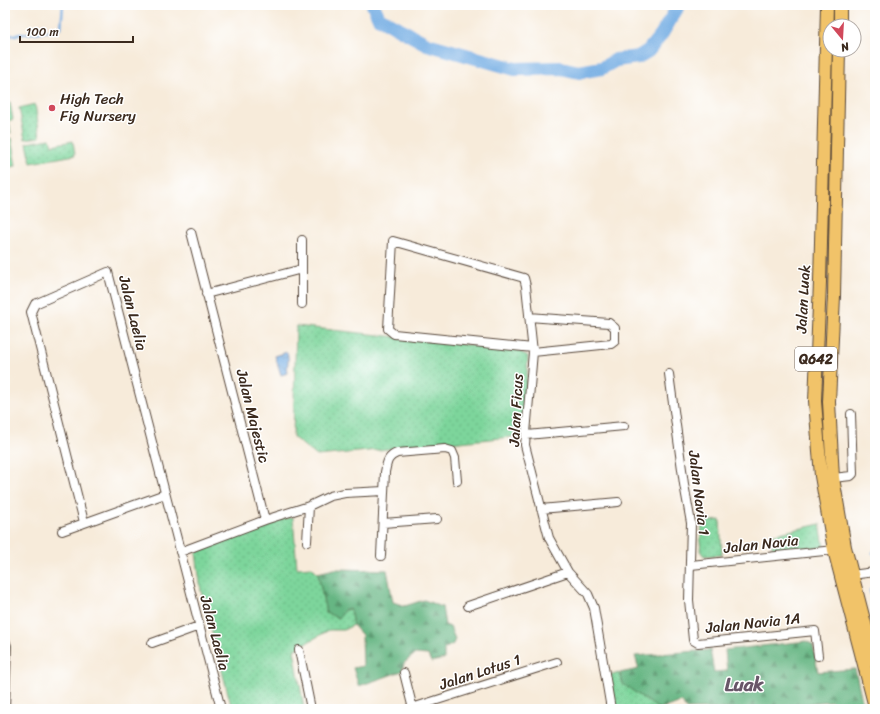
<svg xmlns="http://www.w3.org/2000/svg" width="880" height="714" font-family="Sriracha,sans-serif">
	<style>
		.grass { fill: url(#grass-dots); stroke: #5c805c }
		.forest { fill: url(#forest-firs); stroke: #507050 }
		.water { fill: url(#water-waves); stroke: #586c80 }
		.lines { fill: none; stroke-linecap: round; stroke-linejoin: round }
		.stream { stroke: #74ade3; stroke-width: 2.5 }
		.river { stroke: #74ade3; stroke-width: 14 }
		.minor-casing { stroke: #57473a; stroke-width: 10 }
		.primary-casing { stroke: #57473a; stroke-width: 14 }
		.minor { stroke: #fff; stroke-width: 8 }
		.primary { stroke: #f1c369; stroke-width: 12 }
		.poi-dot { fill: #d1495b; stroke: #fff; stroke-width: 1.5 }
		.labels { text-anchor: middle; dominant-baseline: central; stroke-width: 3; stroke-linejoin: round; paint-order: stroke }
		.shield { fill: #fff; stroke: #766a62; stroke-width: 1 }
		.shield-label { font-size: 14px; font-weight: bold; fill: #3b2a1e }
		.poi-label { font-size: 15px; fill: #3b2a1e; stroke: #fff; text-anchor: start }
		.street-label { font-size: 15px; fill: #3b2a1e; stroke: #fff }
		.district-label { font-size: 19px; font-weight: bold; fill: #685668; stroke: #fff }
	</style>
	<defs>
		<pattern id="grass-dots" width="8" height="8" patternUnits="userSpaceOnUse"><rect width="8" height="8" fill="#7dd59b"/><path d="M2 2h.1M6 6h.1" fill="none" stroke="#6db785" stroke-width="1.8" stroke-linecap="round"/></pattern>
		<pattern id="forest-firs" width="22" height="20" patternUnits="userSpaceOnUse"><rect width="22" height="20" fill="#66b683"/><path d="M5 1l3.5 6h-7zM16 11l3.5 6h-7z" fill="#55946b"/></pattern>
		<pattern id="water-waves" width="16" height="10" patternUnits="userSpaceOnUse"><rect width="16" height="10" fill="#74ade3"/><path d="M0 5q4-4 8 0t8 0" fill="none" stroke="#608db7"/></pattern>
	</defs>
	<rect width="100%" height="100%" fill="#fff"/>
	<filter id="ink" filterUnits="userSpaceOnUse"><feTurbulence type="fractalNoise" baseFrequency=".025" numOctaves="2"/><feDisplacementMap in="SourceGraphic" scale="8" xChannelSelector="R" yChannelSelector="G"/><feConvolveMatrix kernelMatrix="1 2 1 2 8 2 1 2 1" color-interpolation-filters="sRGB"/></filter>
	<filter id="wash" filterUnits="userSpaceOnUse"><feTurbulence type="fractalNoise" baseFrequency=".012" numOctaves="4" result="noise"/><feDisplacementMap in="SourceGraphic" scale="16" xChannelSelector="R" yChannelSelector="G"/><feGaussianBlur stdDeviation="0.9" result="paint"/><feColorMatrix in="noise" values="0 0 0 0 0 0 0 0 0 0 0 0 0 0 0 0 0 1.4 0 .05"/><feComposite in="paint" operator="in"/></filter>
	<g filter="url(#wash)">
		<rect width="100%" height="100%" fill="#f7ebda"/>
		<path class="grass" d="M 10,103 L 13,119 L 9,121 L 11,133 L 5,134 L 5,104 Z
			M 35,104 L 40,137 L 25,139 L 19,108 Z
			M 11,138 L 16,166 L 5,168 L 5,139 Z
			M 50,139 L 52,145 L 73,141 L 75,155 L 31,163 L 27,143 Z
			M 296,326 L 517,350 L 528,356 L 524,429 L 521,436 L 317,456 L 293,437 Z
			M 293,517 L 297,568 L 312,567 L 318,573 L 326,613 L 350,609 L 353,625 L 344,630 L 329,630 L 294,650 L 304,709 L 232,709 L 201,591 L 196,553 L 205,547 L 277,520 Z
			M 720,520 L 722,555 L 704,556 L 700,551 L 702,522 Z
			M 820,524 L 824,547 L 773,554 L 771,535 Z
			M 620,673 L 623,684 L 659,709 L 615,709 L 609,675 Z"/>
		<path class="forest" d="M 334,569 L 387,570 L 393,602 L 405,606 L 424,600 L 442,607 L 445,625 L 450,627 L 455,639 L 453,644 L 444,649 L 444,659 L 431,662 L 428,655 L 415,654 L 404,663 L 402,671 L 359,686 L 353,668 L 363,666 L 362,635 L 353,625 L 350,609 L 345,609 L 339,618 L 326,613 L 318,573 Z
			M 807,641 L 813,645 L 818,672 L 855,669 L 864,709 L 834,709 L 832,701 L 754,709 L 686,709 L 682,702 L 659,709 L 623,684 L 620,673 L 639,669 L 635,656 L 710,650 L 714,672 L 727,671 L 725,650 Z"/>
		<path class="water" d="M 287,352 C 290,360 286,366 288,373 L 281,375 L 275,356 Z"/>
		<g class="lines">
			<path class="stream" d="M 5,36 L 57,30 L 61,28 L 63,5
				M 873,553 L 875,550
				M 870,590 L 875,611"/>
			<path class="river" d="M 373,5 L 379,18 L 427,44 L 515,69 L 561,68 L 579,72 L 602,68 L 616,60 L 638,57 L 648,51 L 661,35 L 679,5"/>
		</g>
	</g>
	<g filter="url(#ink)">
		<g class="lines">
			<defs>
				<path id="minor" d="M 302,240 L 302,304
					M 206,294 L 302,269
					M 529,317 L 609,323 L 615,328 L 615,341 L 611,344 L 533,352
					M 533,348 L 394,334 L 388,329 L 393,241 L 524,278 L 526,286 L 533,352 L 525,445 L 549,538 L 568,572 L 588,594 L 594,608 L 611,709
					M 669,374 L 684,484 L 691,523 L 689,600 L 693,640 L 698,643 L 815,631 L 818,656
					M 527,435 L 624,426
					M 833,478 L 851,476 L 853,474 L 851,414
					M 541,509 L 618,502
					M 265,520 L 309,506 L 330,496 L 345,493 L 384,491
					M 84,522 L 31,312 L 35,304 L 108,272 L 221,709
					M 383,523 L 437,519
					M 62,531 L 165,494
					M 307,542 L 309,506
					M 180,552 L 265,520 L 191,232
					M 381,556 L 385,472 C 387,463 387,457 397,453 L 445,449 L 452,451 L 455,458 L 457,481
					M 691,565 L 834,550
					M 851,575 L 875,572
					M 468,606 L 568,572
					M 5,640 L 7,646 L 5,709
					M 152,643 L 199,626
					M 299,650 L 311,709
					M 404,673 L 413,709
					M 412,708 L 557,662"/>
				<path id="primary" d="M 827,5 L 820,282 L 815,401 L 821,476 L 834,550 L 875,707
					M 840,26 L 840,5
					M 839,50 L 834,296 L 829,402 L 833,478 L 845,547 L 875,662"/>
			</defs>
			<use href="#minor" class="minor-casing"/>
			<use href="#primary" class="primary-casing"/>
			<use href="#minor" class="minor"/>
			<use href="#primary" class="primary"/>
		</g>
	</g>
	<circle class="poi-dot" cx="52" cy="108" r="4"/>
	<g class="labels">
		<rect class="shield" x="795" y="347" width="42" height="24" rx="3"/>
		<g class="shield-label">
			<text x="816" y="359">Q642</text>
		</g>
		<g class="poi-label">
			<text x="60" y="99">High Tech<tspan x="60" dy="17">Fig Nursery</tspan></text>
		</g>
		<g class="street-label">
			<text transform="translate(803 299) rotate(-87)">Jalan Luak</text>
			<text transform="translate(133 313) rotate(76)">Jalan Laelia</text>
			<text transform="translate(516 410) rotate(-87)">Jalan Ficus</text>
			<text transform="translate(253 416) rotate(76)">Jalan Majestic</text>
			<text transform="translate(699 493) rotate(83)">Jalan Navia 1</text>
			<text transform="translate(761 544) rotate(-6)">Jalan Navia</text>
			<text transform="translate(753 623) rotate(-6)">Jalan Navia 1A</text>
			<text transform="translate(215 633) rotate(75)">Jalan Laelia</text>
			<text transform="translate(480 672) rotate(-18)">Jalan Lotus 1</text>
		</g>
		<g class="district-label">
			<text x="744" y="684">Luak</text>
		</g>
	</g>
	<rect width="880" height="714" fill="none" stroke="#fff" stroke-width="20"/>
	<g transform="translate(842 38) rotate(162)"><circle r="19" fill="#ffffff" stroke="#b1aaa5"/>
	<path d="M0-3L7 15L0 10L-7 15Z" fill="#d1495b"/>
	<text y="-6" font-size="11" font-weight="bold" text-anchor="middle" fill="#3b2a1e">N</text>
	</g>
	<path d="M20 36v6h113v-6" fill="none" stroke="#3b2a1e" stroke-width="2"/>
	<text x="26" y="36" font-size="12" fill="#3b2a1e" stroke="#ffffff" stroke-width="3" paint-order="stroke">100 m</text>
</svg>
